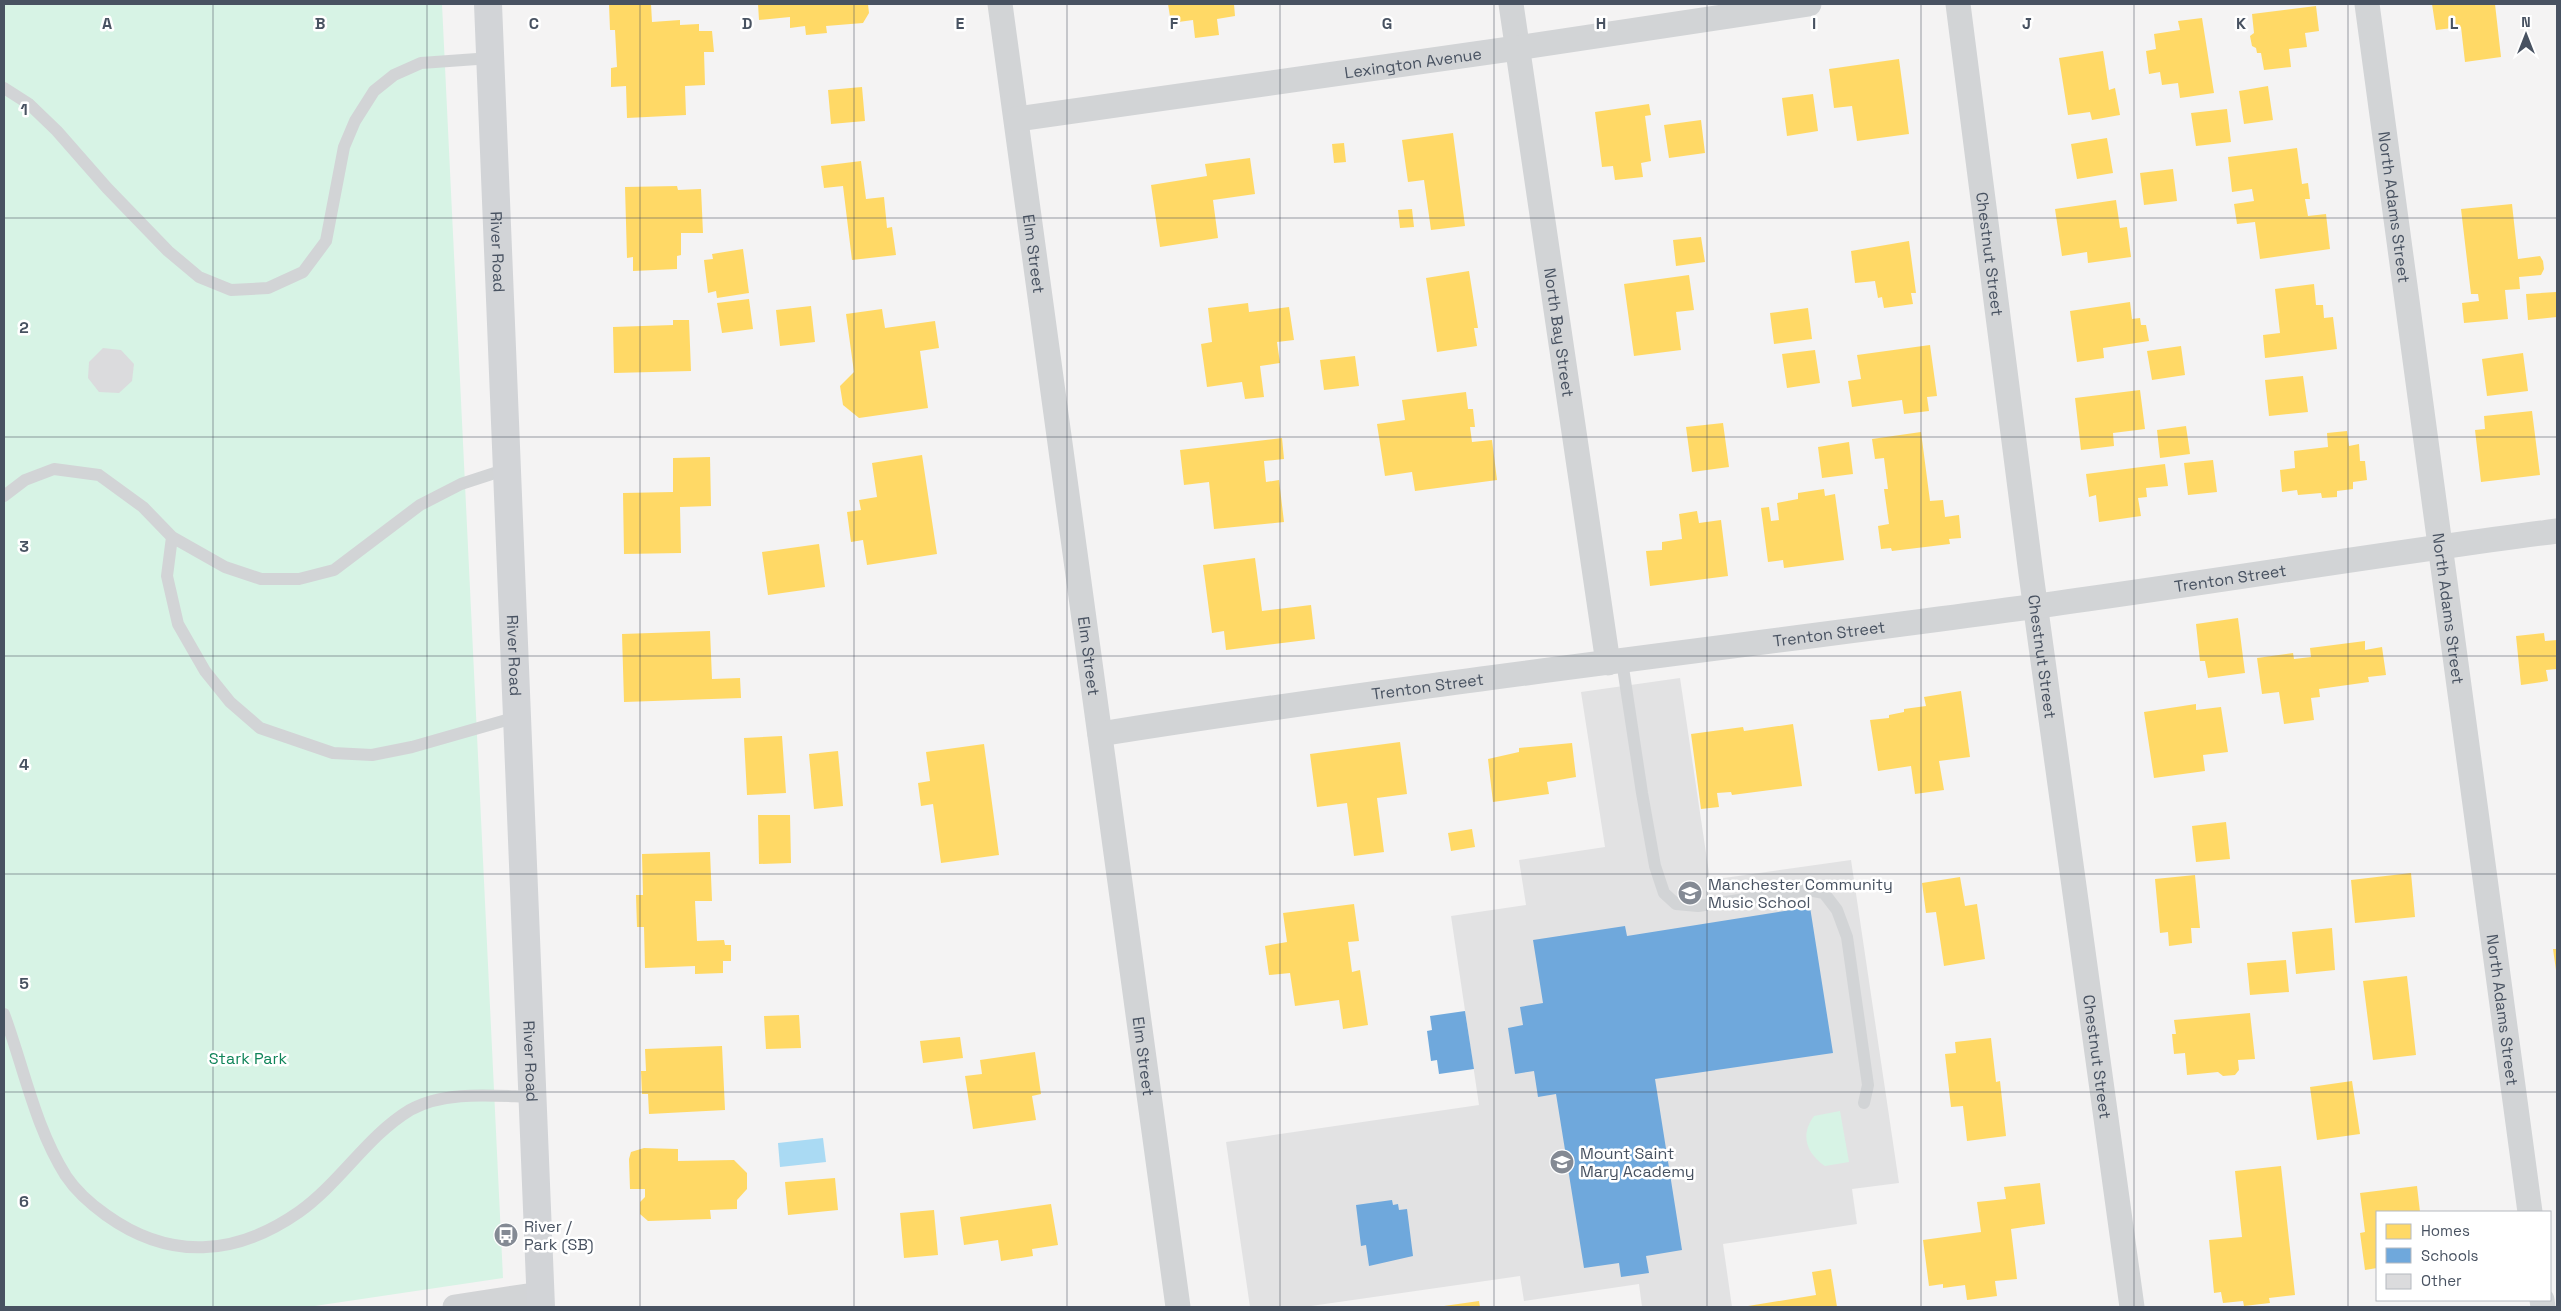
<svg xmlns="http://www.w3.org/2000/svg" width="2561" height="1311" font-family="'Space Grotesk',sans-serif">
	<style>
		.education { fill: #e2e2e3 }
		.green { fill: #d7f3e5 }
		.water { fill: #aadaf3 }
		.homes { fill: #ffd966 }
		.schools { fill: #6fa8dc }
		.building { fill: #dbdbdd }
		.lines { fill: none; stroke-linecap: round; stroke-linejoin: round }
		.lane { stroke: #d2d4d6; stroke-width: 12 }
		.street { stroke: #d2d4d6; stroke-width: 25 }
		.secondary { stroke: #d2d4d7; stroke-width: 28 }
		.grid { fill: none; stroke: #485261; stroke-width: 1; stroke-opacity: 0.55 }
		.labels { text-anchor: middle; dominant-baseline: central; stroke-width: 5; stroke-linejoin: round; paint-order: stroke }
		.street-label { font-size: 16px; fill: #485261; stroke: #fff }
		.poi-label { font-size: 16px; fill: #485261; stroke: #fff; text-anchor: start }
		.park-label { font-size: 16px; fill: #11855a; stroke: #fff }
		.grid-label { font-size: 16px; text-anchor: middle; font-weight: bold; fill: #485261; stroke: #fff; stroke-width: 5; stroke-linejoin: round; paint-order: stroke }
	</style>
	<rect width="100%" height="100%" fill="#f4f3f3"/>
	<path class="education" d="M 1680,678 L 1710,880 L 1851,860 L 1899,1183 L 1852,1189 L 1857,1224 L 1723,1244 L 1732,1307 L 1642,1307 L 1639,1284 L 1524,1301 L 1520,1276 L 1304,1307 L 1250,1307 L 1226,1142 L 1479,1105 L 1451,916 L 1526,905 L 1519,860 L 1605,847 L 1581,692 Z"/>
	<path class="green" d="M 4,4 L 442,4 L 503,1278 L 308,1307 L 4,1307 Z
		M 1840,1111 L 1849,1162 L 1825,1166 C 1806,1153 1800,1135 1814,1116 Z"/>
	<path class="water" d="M 823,1138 L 826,1162 L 780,1167 L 778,1143 Z"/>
	<path class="homes" d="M 609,4 L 651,4 L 652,22 L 680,20 L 680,25 L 699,24 L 699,31 L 712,31 L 714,52 L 704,52 L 705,85 L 685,86 L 686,115 L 627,118 L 626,86 L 611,87 L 611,68 L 617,67 L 615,30 L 610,30 Z
		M 758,4 L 868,4 L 869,13 L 863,23 L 826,26 L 827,33 L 806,35 L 805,26 L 790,28 L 790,17 L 759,20 Z
		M 1168,4 L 1234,4 L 1235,16 L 1217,19 L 1219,35 L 1195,38 L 1193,20 L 1171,23 Z
		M 2432,4 L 2495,4 L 2501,57 L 2465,62 L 2461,27 L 2436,30 Z
		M 2316,6 L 2319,31 L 2305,33 L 2307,47 L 2289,49 L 2291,67 L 2264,70 L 2261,53 L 2257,53 L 2256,48 L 2252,46 L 2250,36 L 2254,33 L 2252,14 Z
		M 2202,18 L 2214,93 L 2180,98 L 2178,83 L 2162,85 L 2160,72 L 2149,74 L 2146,51 L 2156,49 L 2154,34 L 2180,30 L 2178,21 Z
		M 2103,51 L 2109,90 L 2115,88 L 2120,115 L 2092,120 L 2090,112 L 2068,115 L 2059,58 Z
		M 1899,59 L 1909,134 L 1857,141 L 1852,106 L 1834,108 L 1829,69 Z
		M 2268,86 L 2273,120 L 2244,124 L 2239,91 Z
		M 862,87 L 865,121 L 831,124 L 828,90 Z
		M 1813,94 L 1818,131 L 1787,136 L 1782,98 Z
		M 1649,104 L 1651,115 L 1645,116 L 1651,161 L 1641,163 L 1643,177 L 1615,180 L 1613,166 L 1602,167 L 1595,112 Z
		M 2227,109 L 2231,142 L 2196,146 L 2191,113 Z
		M 1701,120 L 1705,153 L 1669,158 L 1664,125 Z
		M 1453,133 L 1465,226 L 1431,230 L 1424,180 L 1408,182 L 1402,140 Z
		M 2107,138 L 2113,173 L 2077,179 L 2071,144 Z
		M 1344,143 L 1346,162 L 1334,163 L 1332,144 Z
		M 2297,148 L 2302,184 L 2308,183 L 2310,199 L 2305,199 L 2308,216 L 2326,214 L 2330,249 L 2260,259 L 2255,222 L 2237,224 L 2234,204 L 2254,201 L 2252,189 L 2232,192 L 2228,157 Z
		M 1250,158 L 1255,194 L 1213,200 L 1218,238 L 1160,247 L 1151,185 L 1207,176 L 1205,164 Z
		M 861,161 L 866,199 L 884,197 L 887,228 L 892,227 L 896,255 L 852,260 L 843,186 L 824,188 L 821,166 Z
		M 2173,169 L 2177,201 L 2144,205 L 2140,173 Z
		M 677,186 L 678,190 L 701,189 L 703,233 L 681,233 L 681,255 L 677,256 L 677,269 L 633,271 L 633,257 L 627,258 L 625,187 Z
		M 2116,200 L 2120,228 L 2127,227 L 2131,257 L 2088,263 L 2087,252 L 2062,256 L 2055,209 Z
		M 2512,204 L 2518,259 L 2540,256 L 2543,261 L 2544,269 L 2541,275 L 2519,277 L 2520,289 L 2505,290 L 2508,319 L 2464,323 L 2462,303 L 2479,301 L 2478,294 L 2471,294 L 2461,209 Z
		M 1412,209 L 1414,227 L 1400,228 L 1398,210 Z
		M 1701,237 L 1705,262 L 1676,266 L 1673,240 Z
		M 1909,241 L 1916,293 L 1911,293 L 1913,304 L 1884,308 L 1882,297 L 1878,298 L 1875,281 L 1855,283 L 1851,251 Z
		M 743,249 L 749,293 L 717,298 L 716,291 L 708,293 L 704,260 L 713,259 L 712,254 Z
		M 1469,271 L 1478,328 L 1474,328 L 1477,346 L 1437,352 L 1426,278 Z
		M 1689,275 L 1694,310 L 1676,312 L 1681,350 L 1634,356 L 1624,284 Z
		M 2314,284 L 2316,305 L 2323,305 L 2324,318 L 2333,317 L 2337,349 L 2265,358 L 2263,335 L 2280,333 L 2275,289 Z
		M 2556,292 L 2557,317 L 2528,320 L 2526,294 Z
		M 749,299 L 753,329 L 722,333 L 717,303 Z
		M 2130,302 L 2132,319 L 2140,318 L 2141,325 L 2146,325 L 2149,341 L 2103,348 L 2104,358 L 2077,362 L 2070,311 Z
		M 1248,303 L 1249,312 L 1289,307 L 1294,340 L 1277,342 L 1280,363 L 1260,366 L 1264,397 L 1245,399 L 1242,382 L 1207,387 L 1201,344 L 1212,342 L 1208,308 Z
		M 811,306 L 815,342 L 780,346 L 776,310 Z
		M 1808,308 L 1812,339 L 1774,344 L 1770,313 Z
		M 882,309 L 885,328 L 935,321 L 939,348 L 920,351 L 928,408 L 859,418 L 843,405 L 840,386 L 854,372 L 846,314 Z
		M 673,320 L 689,320 L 691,371 L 614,373 L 613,327 L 673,325 Z
		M 1930,345 L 1937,396 L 1927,397 L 1929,411 L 1904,414 L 1902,400 L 1852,407 L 1848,381 L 1861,379 L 1857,355 Z
		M 2181,346 L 2185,375 L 2152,380 L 2147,351 Z
		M 1815,350 L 1820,383 L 1787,388 L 1782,354 Z
		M 2523,353 L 2528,391 L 2487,396 L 2482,359 Z
		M 1355,356 L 1359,386 L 1324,390 L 1320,360 Z
		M 2303,376 L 2308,412 L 2269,416 L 2265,380 Z
		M 2140,390 L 2145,429 L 2113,433 L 2114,446 L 2081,450 L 2075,398 Z
		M 1466,392 L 1468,409 L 1473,409 L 1475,427 L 1470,427 L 1472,442 L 1492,440 L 1497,480 L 1415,491 L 1412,472 L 1385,476 L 1377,424 L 1405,420 L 1402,400 Z
		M 2532,411 L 2540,475 L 2481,482 L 2475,430 L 2485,429 L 2484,416 Z
		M 1723,423 L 1729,467 L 1692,472 L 1686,427 Z
		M 2186,426 L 2190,454 L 2160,458 L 2157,430 Z
		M 2347,431 L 2349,446 L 2359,444 L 2360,461 L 2365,461 L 2367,480 L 2353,482 L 2353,489 L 2337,491 L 2337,497 L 2322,498 L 2321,493 L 2298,495 L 2297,490 L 2282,492 L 2280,470 L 2295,468 L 2294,451 L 2328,447 L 2327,433 Z
		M 1921,432 L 1930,501 L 1943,500 L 1945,517 L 1959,515 L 1961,538 L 1949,539 L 1950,544 L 1892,551 L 1891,548 L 1881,549 L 1878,526 L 1889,524 L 1884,489 L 1888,489 L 1884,458 L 1875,459 L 1872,439 Z
		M 1282,438 L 1284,459 L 1264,461 L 1266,482 L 1279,480 L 1284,522 L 1214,529 L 1209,482 L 1184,485 L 1180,450 Z
		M 1849,442 L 1853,474 L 1822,478 L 1818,447 Z
		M 922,455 L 937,554 L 867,565 L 863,540 L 851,542 L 847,512 L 861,510 L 859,500 L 877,497 L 872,463 Z
		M 710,457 L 711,506 L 680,507 L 681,553 L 624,554 L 623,493 L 673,492 L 673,458 Z
		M 2213,460 L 2217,492 L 2188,495 L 2184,463 Z
		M 2165,464 L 2168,486 L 2146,488 L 2147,497 L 2138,498 L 2141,516 L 2099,522 L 2096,495 L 2089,497 L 2086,474 Z
		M 1824,489 L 1825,496 L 1835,494 L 1844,560 L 1784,568 L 1783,560 L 1768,562 L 1761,508 L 1769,507 L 1771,521 L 1779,520 L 1777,503 L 1798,499 L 1798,493 Z
		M 1697,511 L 1699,523 L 1721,520 L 1728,576 L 1650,586 L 1646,551 L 1662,550 L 1662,542 L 1682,539 L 1679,514 Z
		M 819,544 L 825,587 L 768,595 L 762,552 Z
		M 1255,558 L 1262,611 L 1311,605 L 1315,639 L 1226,650 L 1224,631 L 1212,633 L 1203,565 Z
		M 2238,618 L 2245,673 L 2208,678 L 2205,661 L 2200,661 L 2196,624 Z
		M 710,631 L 712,679 L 740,678 L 741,698 L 624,702 L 622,634 Z
		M 2544,633 L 2545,641 L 2557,640 L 2557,669 L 2546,670 L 2548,681 L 2521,685 L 2516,636 Z
		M 2365,641 L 2365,650 L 2382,647 L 2386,675 L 2368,677 L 2369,682 L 2319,689 L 2320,697 L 2311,698 L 2314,720 L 2284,724 L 2279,692 L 2262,694 L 2257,658 L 2293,653 L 2294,659 L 2311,657 L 2310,648 Z
		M 1961,691 L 1970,757 L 1939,761 L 1944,790 L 1915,794 L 1911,766 L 1878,771 L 1870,720 L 1889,718 L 1889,715 L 1904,712 L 1904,709 L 1926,706 L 1924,697 Z
		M 2196,704 L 2196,710 L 2221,707 L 2228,752 L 2203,755 L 2205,771 L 2154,778 L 2144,712 Z
		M 1793,724 L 1802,786 L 1732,795 L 1731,792 L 1717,793 L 1719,807 L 1701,809 L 1691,734 L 1743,727 L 1744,731 Z
		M 782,736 L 786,793 L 747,795 L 744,738 Z
		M 1400,742 L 1407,794 L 1377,798 L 1384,852 L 1354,856 L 1347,803 L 1317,807 L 1310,754 Z
		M 1572,743 L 1576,777 L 1547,782 L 1549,794 L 1493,802 L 1488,759 L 1519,752 L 1519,748 Z
		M 984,744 L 999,855 L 941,863 L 933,804 L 921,806 L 918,783 L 930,781 L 926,752 Z
		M 838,751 L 843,806 L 814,809 L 809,754 Z
		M 758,815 L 790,815 L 791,863 L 759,864 Z
		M 2226,822 L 2230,859 L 2196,862 L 2192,826 Z
		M 1472,829 L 1475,847 L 1451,851 L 1448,833 Z
		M 710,852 L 712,901 L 695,901 L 697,941 L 724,940 L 725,945 L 731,945 L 731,961 L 723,961 L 723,973 L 695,974 L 695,966 L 645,968 L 644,927 L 637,927 L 636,895 L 643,895 L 642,854 Z
		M 2411,873 L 2415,917 L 2355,923 L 2351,880 Z
		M 2195,875 L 2200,928 L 2191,928 L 2192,943 L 2169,946 L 2168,932 L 2160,933 L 2155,879 Z
		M 1960,877 L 1965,906 L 1977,904 L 1985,959 L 1944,966 L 1936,912 L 1926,913 L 1922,883 Z
		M 1354,904 L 1359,941 L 1348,942 L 1352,972 L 1360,970 L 1368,1025 L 1343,1029 L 1339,1000 L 1295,1006 L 1290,973 L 1269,975 L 1265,946 L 1287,942 L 1283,913 Z
		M 2332,928 L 2335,970 L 2296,974 L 2292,932 Z
		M 2553,949 L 2557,949 L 2557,970 L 2556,970 Z
		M 2286,960 L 2289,992 L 2250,995 L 2247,963 Z
		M 2407,976 L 2416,1055 L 2373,1060 L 2363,981 Z
		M 2250,1013 L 2255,1059 L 2238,1060 L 2239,1070 L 2235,1075 L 2223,1076 L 2218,1072 L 2187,1075 L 2185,1053 L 2174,1054 L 2172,1034 L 2176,1034 L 2174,1020 Z
		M 799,1015 L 801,1048 L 766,1049 L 764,1016 Z
		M 960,1037 L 963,1058 L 923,1063 L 920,1041 Z
		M 1991,1038 L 1996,1082 L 2000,1081 L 2006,1136 L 1967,1141 L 1963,1106 L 1951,1107 L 1945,1054 L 1956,1053 L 1955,1042 Z
		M 722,1046 L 725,1110 L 649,1114 L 648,1094 L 642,1094 L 641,1071 L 646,1071 L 645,1049 Z
		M 1035,1052 L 1041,1094 L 1032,1096 L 1036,1120 L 973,1129 L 965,1076 L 982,1074 L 980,1060 Z
		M 2352,1081 L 2360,1134 L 2317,1140 L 2310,1087 Z
		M 644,1148 L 678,1149 L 678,1161 L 734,1160 L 747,1173 L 747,1189 L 737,1200 L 737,1209 L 710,1210 L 711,1219 L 648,1221 L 640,1214 L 640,1202 L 645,1197 L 645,1189 L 630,1189 L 629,1159 L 631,1152 Z
		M 2281,1166 L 2295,1295 L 2269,1298 L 2270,1303 L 2244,1306 L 2243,1301 L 2223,1303 L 2221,1292 L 2214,1293 L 2209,1240 L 2242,1237 L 2235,1171 Z
		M 835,1178 L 838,1210 L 788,1215 L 785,1182 Z
		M 2040,1183 L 2045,1224 L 2011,1229 L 2017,1279 L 1995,1281 L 1997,1296 L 1967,1300 L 1965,1285 L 1943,1288 L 1943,1284 L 1929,1286 L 1923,1240 L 1981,1232 L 1977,1202 L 2006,1199 L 2004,1187 Z
		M 2417,1186 L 2420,1212 L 2377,1212 L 2377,1268 L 2365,1270 L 2360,1233 L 2365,1232 L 2360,1193 Z
		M 1051,1204 L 1058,1245 L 1032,1249 L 1033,1256 L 1001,1261 L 998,1240 L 964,1245 L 960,1217 Z
		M 934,1210 L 938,1255 L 904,1258 L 900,1213 Z
		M 1831,1269 L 1837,1307 L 1742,1307 L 1816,1295 L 1812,1272 Z
		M 1479,1301 L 1480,1307 L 1444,1307 L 1444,1306 Z"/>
	<path class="schools" d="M 1810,907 L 1833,1053 L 1655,1079 L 1682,1250 L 1646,1256 L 1649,1273 L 1621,1277 L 1619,1263 L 1584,1268 L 1556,1094 L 1538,1097 L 1534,1071 L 1515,1074 L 1508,1028 L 1523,1025 L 1520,1007 L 1543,1003 L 1533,940 L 1625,926 L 1627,936 Z
		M 1465,1011 L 1474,1069 L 1439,1074 L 1437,1060 L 1431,1061 L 1427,1031 L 1432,1030 L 1430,1016 Z
		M 1392,1200 L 1393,1205 L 1398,1204 L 1399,1210 L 1407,1209 L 1413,1256 L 1369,1266 L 1366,1245 L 1361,1246 L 1356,1205 Z"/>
	<path class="building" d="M 103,348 L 121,350 L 134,364 L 132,381 L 119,393 L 99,392 L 88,378 L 89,362 Z"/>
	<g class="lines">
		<path class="lane" d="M 4,88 L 29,104 L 57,131 L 107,188 L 168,251 L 199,277 L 231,290 L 268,288 L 303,272 L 326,241 L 344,147 L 355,121 L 374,91 L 394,75 L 421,63 L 491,58
			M 4,496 L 25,480 L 54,469 L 99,475 L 143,507 L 172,537 L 225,567 L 261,579 L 299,579 L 334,570 L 420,505 L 461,484 L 507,469
			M 172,537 L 167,576 L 178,624 L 205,671 L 230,702 L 260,728 L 333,753 L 372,755 L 412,747 L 517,717
			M 1622,661 L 1642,793 L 1655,866 L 1664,893 L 1676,904 L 1698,906 L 1808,890 L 1824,893 L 1837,910 L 1847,937 L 1868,1085 L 1864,1103
			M 4,1014 C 24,1068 35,1127 66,1176 C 76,1191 92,1205 106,1215 C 170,1261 236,1256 299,1212 C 340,1183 367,1136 410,1110 C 445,1090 495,1096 533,1097"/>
		<g class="street">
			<path id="s1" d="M 1000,4 L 1178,1307"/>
			<path id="s2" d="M 1511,4 L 1608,663"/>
			<path id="s3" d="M 1958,4 L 2031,574 L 2132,1307"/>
			<path id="s4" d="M 2367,4 L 2530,1212"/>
			<path id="s5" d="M 1017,119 L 1517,48 L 1809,4"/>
			<path id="s6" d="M 1100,734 C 1409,685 1720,649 2030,607 C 2206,583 2381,554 2557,531"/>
			<path d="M 2542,1300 L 2543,1307"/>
			<path d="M 455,1307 L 541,1294"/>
		</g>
		<path class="secondary" id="s7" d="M 488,4 L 541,1307"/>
	</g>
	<path class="grid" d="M 213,4 L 213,1307M 427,4 L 427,1307M 640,4 L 640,1307M 854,4 L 854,1307M 1067,4 L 1067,1307M 1280,4 L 1280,1307M 1494,4 L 1494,1307M 1707,4 L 1707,1307M 1921,4 L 1921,1307M 2134,4 L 2134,1307M 2348,4 L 2348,1307M 4,218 L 2557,218M 4,437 L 2557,437M 4,656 L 2557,656M 4,874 L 2557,874M 4,1092 L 2557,1092"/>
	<defs>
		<symbol id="school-disc" viewBox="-11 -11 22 22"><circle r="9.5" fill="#848a94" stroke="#fff"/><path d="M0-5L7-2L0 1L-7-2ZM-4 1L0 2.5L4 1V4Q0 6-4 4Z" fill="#fff"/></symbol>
		<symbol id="bus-disc" viewBox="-11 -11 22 22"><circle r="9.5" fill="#848a94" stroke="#fff"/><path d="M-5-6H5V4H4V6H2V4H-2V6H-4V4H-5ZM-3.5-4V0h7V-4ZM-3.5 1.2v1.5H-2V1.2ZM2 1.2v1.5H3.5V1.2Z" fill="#fff"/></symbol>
	</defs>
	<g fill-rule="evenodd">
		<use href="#school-disc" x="1676" y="879" width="28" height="28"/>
		<use href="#school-disc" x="1548" y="1148" width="28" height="28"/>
		<use href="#bus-disc" x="492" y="1221" width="28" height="28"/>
	</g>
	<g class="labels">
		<g class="street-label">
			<text stroke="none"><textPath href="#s5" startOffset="400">Lexington Avenue</textPath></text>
			<text stroke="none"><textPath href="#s4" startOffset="205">North Adams Street</textPath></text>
			<text stroke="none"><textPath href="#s7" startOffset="248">River Road</textPath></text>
			<text stroke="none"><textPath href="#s1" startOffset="252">Elm Street</textPath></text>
			<text stroke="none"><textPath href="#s3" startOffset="252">Chestnut Street</textPath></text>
			<text stroke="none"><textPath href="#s2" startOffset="332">North Bay Street</textPath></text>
			<text stroke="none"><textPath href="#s6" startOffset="1141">Trenton Street</textPath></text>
			<text stroke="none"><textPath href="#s4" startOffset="610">North Adams Street</textPath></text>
			<text stroke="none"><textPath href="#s6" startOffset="736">Trenton Street</textPath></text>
			<text stroke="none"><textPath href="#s1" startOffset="658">Elm Street</textPath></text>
			<text stroke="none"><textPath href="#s7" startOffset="652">River Road</textPath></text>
			<text stroke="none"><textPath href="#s3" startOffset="658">Chestnut Street</textPath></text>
			<text stroke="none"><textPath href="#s6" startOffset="331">Trenton Street</textPath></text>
			<text stroke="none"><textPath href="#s4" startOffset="1015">North Adams Street</textPath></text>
			<text stroke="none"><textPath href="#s1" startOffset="1062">Elm Street</textPath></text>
			<text stroke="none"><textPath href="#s3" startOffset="1062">Chestnut Street</textPath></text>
			<text stroke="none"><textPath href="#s7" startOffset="1058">River Road</textPath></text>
		</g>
		<g class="poi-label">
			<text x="1708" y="884">Manchester Community<tspan x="1708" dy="18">Music School</tspan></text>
			<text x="1580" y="1153">Mount Saint<tspan x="1580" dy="18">Mary Academy</tspan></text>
			<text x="524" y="1226">River /<tspan x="524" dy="18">Park (SB)</tspan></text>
		</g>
		<g class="park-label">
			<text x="248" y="1058">Stark Park</text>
		</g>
	</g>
	<g class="grid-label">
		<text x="107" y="29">A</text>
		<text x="320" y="29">B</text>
		<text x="534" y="29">C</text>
		<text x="747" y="29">D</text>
		<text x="960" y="29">E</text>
		<text x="1174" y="29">F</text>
		<text x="1387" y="29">G</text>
		<text x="1601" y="29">H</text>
		<text x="1814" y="29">I</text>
		<text x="2027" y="29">J</text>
		<text x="2241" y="29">K</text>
		<text x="2454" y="29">L</text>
		<text x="24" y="115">1</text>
		<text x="24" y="333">2</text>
		<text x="24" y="552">3</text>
		<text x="24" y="770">4</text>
		<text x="24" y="989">5</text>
		<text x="24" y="1207">6</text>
	</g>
	<rect width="2561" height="1311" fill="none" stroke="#485261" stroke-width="10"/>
	<rect x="2376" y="1211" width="175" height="90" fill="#ffffff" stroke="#b6bac0"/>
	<rect x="2386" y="1224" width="25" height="15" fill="#ffd966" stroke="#b6bac0"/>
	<text x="2421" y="1236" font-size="15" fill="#485261">Homes</text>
	<rect x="2386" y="1248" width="25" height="15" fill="#6fa8dc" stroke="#b6bac0"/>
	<text x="2421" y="1261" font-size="15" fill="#485261">Schools</text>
	<rect x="2386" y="1274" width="25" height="15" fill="#dbdbdd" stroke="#b6bac0"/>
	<text x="2421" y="1286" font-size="15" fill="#485261">Other</text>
	<g transform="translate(2526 35)" stroke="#ffffff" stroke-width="4" paint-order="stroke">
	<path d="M0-4L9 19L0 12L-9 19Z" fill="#485261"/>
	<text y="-8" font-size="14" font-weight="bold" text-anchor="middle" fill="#485261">N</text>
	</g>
</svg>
